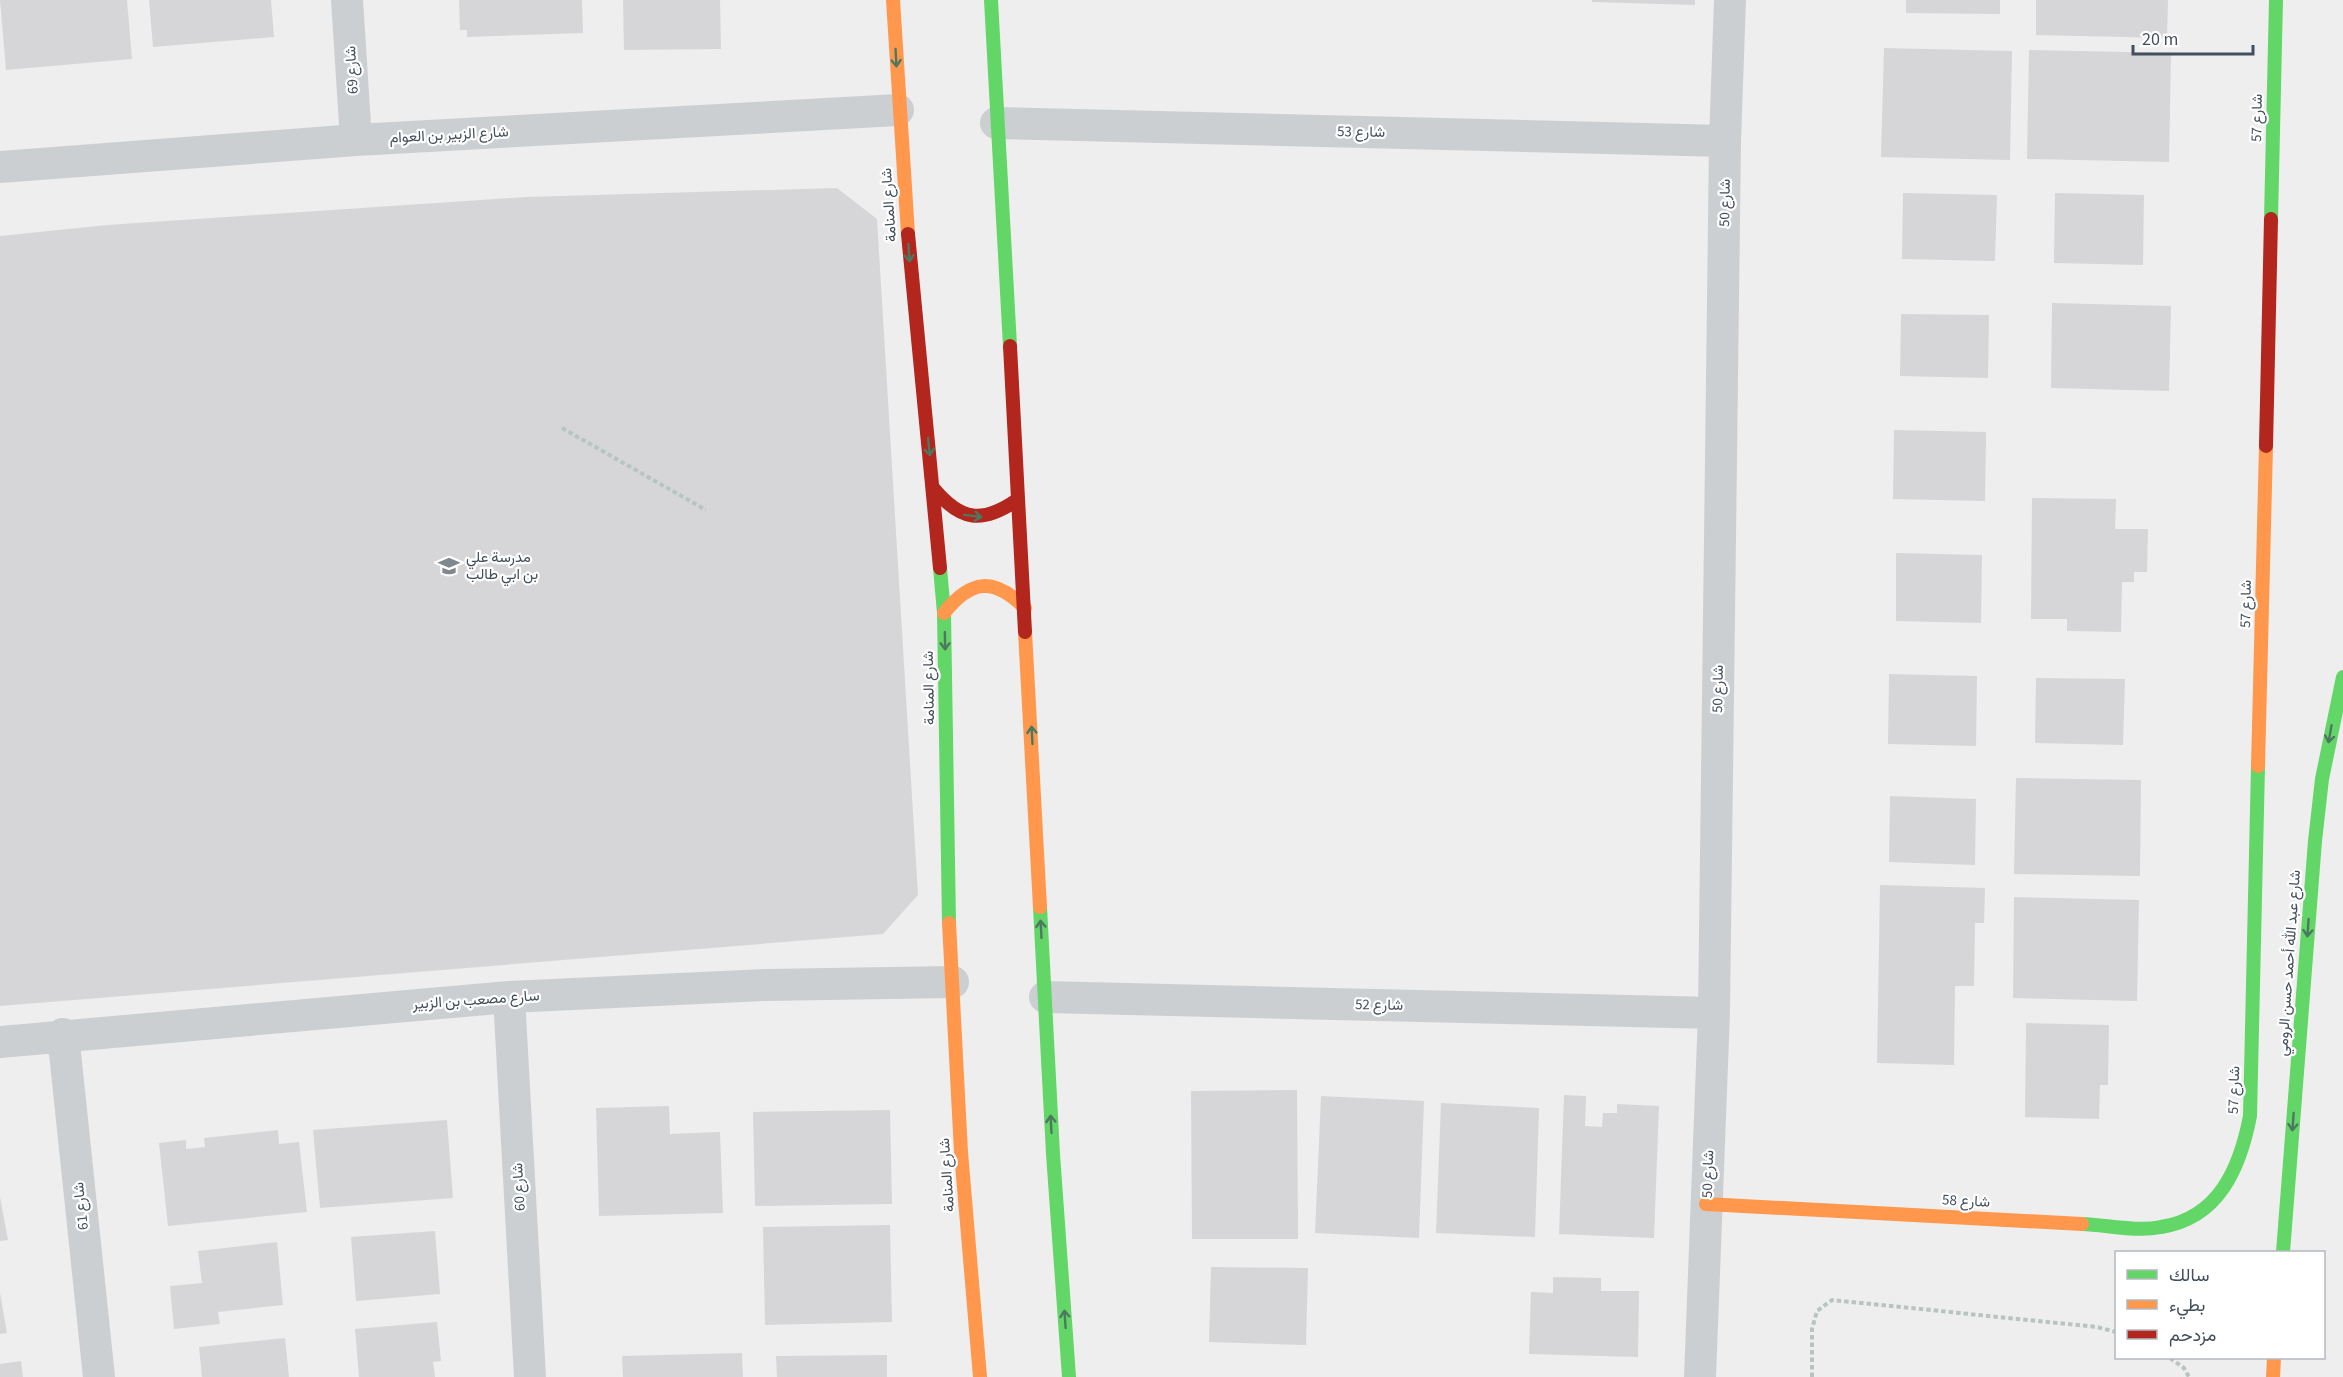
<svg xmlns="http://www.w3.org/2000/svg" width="2343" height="1377" font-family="'Source Sans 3',Vazirmatn,sans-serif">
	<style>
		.building { fill: #d6d6d8 }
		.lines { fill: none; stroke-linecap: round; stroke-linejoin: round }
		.path { stroke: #b7c4c2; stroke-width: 4; stroke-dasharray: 4.5 3; stroke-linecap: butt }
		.street { stroke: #cccfd2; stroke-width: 32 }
		.fast { stroke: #63d668; stroke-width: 14 }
		.slow { stroke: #ff974d; stroke-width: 14 }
		.jam { stroke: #b3261e; stroke-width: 14 }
		.oneway { stroke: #4d7860 }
		.labels { text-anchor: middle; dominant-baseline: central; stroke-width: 4.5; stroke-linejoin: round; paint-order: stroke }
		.street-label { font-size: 15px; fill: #434f5c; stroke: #fff }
		.poi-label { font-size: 15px; fill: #434f5c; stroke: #fff; text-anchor: start }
	</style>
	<rect width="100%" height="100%" fill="#efeeee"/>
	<path class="building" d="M 0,0 L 127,0 L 132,59 L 6,70 Z
		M 149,0 L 271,0 L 274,37 L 153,47 Z
		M 459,0 L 582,0 L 583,33 L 467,37 L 467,30 L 460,30 Z
		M 623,0 L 720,0 L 721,49 L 624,50 Z
		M 1592,0 L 1695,0 L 1695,5 L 1592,2 Z
		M 1906,0 L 2000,0 L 2000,14 L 1906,13 Z
		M 2036,0 L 2168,0 L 2167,38 L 2036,35 Z
		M 1884,48 L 2012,51 L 2010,160 L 1881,157 Z
		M 2029,50 L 2171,53 L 2169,162 L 2027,159 Z
		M 837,188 L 877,219 L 918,895 L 883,934 L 0,1006 L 0,236 L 107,225 L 526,197 Z
		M 1903,193 L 1997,195 L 1995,261 L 1902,259 Z
		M 2055,193 L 2144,195 L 2143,265 L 2054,263 Z
		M 2052,303 L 2171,306 L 2169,391 L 2051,388 Z
		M 1901,314 L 1989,315 L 1988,378 L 1900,376 Z
		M 1894,430 L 1986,432 L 1985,501 L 1893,499 Z
		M 2032,498 L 2116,499 L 2115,529 L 2148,529 L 2147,572 L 2134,572 L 2134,582 L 2122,582 L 2121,632 L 2067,631 L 2067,619 L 2031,619 Z
		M 1896,553 L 1982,555 L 1981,623 L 1896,621 Z
		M 1889,674 L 1977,676 L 1976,746 L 1888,744 Z
		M 2036,678 L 2125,679 L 2123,745 L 2035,743 Z
		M 2016,778 L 2141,780 L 2140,876 L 2014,874 Z
		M 1890,796 L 1976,799 L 1975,865 L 1889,862 Z
		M 1880,885 L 1985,888 L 1984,923 L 1975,923 L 1974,986 L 1955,986 L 1954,1065 L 1877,1063 Z
		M 2014,897 L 2139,900 L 2137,1001 L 2013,998 Z
		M 2026,1023 L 2109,1025 L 2108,1085 L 2100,1085 L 2099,1119 L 2025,1117 Z
		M 1297,1090 L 1298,1239 L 1192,1239 L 1191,1091 Z
		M 1564,1095 L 1586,1096 L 1585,1126 L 1602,1127 L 1603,1113 L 1617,1113 L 1617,1104 L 1659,1106 L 1654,1238 L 1559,1234 Z
		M 1321,1096 L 1424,1101 L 1419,1238 L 1315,1233 Z
		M 1441,1103 L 1539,1108 L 1535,1237 L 1436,1233 Z
		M 669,1106 L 670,1134 L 720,1132 L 723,1213 L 599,1216 L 596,1108 Z
		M 890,1110 L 892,1204 L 755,1206 L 753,1112 Z
		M 447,1120 L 453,1198 L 320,1208 L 313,1130 Z
		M 278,1130 L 279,1144 L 299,1142 L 307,1212 L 168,1226 L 159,1143 L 186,1140 L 186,1149 L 205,1147 L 204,1138 Z
		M 0,1197 L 8,1240 L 0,1241 Z
		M 890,1225 L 892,1322 L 765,1325 L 763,1227 Z
		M 435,1231 L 440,1294 L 356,1301 L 351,1237 Z
		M 277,1242 L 283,1305 L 218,1312 L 220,1324 L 174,1329 L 170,1286 L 202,1283 L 198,1251 Z
		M 1211,1267 L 1308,1268 L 1306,1345 L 1209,1342 Z
		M 1553,1277 L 1601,1278 L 1601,1291 L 1639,1291 L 1638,1357 L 1529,1354 L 1531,1292 L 1553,1293 Z
		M 0,1293 L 7,1333 L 0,1334 Z
		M 437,1322 L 441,1361 L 433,1362 L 435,1377 L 359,1377 L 355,1329 Z
		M 285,1338 L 289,1377 L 202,1377 L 199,1347 Z
		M 742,1353 L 743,1377 L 623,1377 L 622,1356 Z
		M 887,1355 L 887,1377 L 777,1377 L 776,1356 Z
		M 21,1361 L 23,1377 L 0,1377 L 0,1364 Z"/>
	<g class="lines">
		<path class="path" d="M 562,428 L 706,510
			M 2170,1358 L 2184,1368 L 2189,1377
			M 1812,1377 L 1812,1329 L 1817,1311 L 1832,1300 L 2097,1327 L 2116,1332"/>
		<path class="street" d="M 347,0 L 356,140
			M 996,123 L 1725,141
			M 0,167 L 356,140 L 898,110
			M 509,997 L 530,1377
			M 1045,997 L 1714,1013
			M 63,1034 L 99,1377
			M 0,1042 L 509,997 L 765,985 L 953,982
			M 1700,1377 L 1714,1013 L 1725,141 L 1730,0"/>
		<path class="fast" d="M 991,0 L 1010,346
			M 2271,219 L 2276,0
			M 940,568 L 944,613 L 949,923
			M 1040,907 L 1053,1154 L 1069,1377
			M 2082,1224 C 2107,1225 2137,1232 2161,1227 C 2219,1218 2240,1168 2250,1116 L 2258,766
			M 2283,1252 L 2315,841 L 2322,779 L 2343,677"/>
		<path class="slow" d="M 893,0 L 908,234
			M 944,613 C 971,579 994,577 1025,608
			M 1025,632 L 1040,907
			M 2258,766 L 2266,446
			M 949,923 L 961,1152 L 980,1377
			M 1706,1204 L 2082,1224
			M 2273,1377 L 2274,1358"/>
		<path class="jam" d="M 908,234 L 940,568
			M 1010,346 L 1025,632
			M 2266,446 L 2271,219
			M 934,489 C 961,521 982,524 1017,500"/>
	</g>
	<defs><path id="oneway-shaft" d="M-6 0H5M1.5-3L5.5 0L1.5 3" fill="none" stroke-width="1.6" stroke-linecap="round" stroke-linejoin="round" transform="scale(1.5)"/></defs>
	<g class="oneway">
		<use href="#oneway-shaft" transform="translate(896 58) rotate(87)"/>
		<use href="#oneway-shaft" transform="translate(909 253) rotate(86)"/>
		<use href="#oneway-shaft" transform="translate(929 447) rotate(84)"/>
		<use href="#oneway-shaft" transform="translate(973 516) rotate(7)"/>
		<use href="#oneway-shaft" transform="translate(945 641) rotate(89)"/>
		<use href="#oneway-shaft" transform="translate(2330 734) rotate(100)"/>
		<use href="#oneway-shaft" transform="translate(1032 735) rotate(-93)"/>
		<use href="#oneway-shaft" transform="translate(2308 928) rotate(94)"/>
		<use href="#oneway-shaft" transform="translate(1041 929) rotate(-93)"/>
		<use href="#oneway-shaft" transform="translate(2293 1122) rotate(94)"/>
		<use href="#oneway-shaft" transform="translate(1051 1124) rotate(-93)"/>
		<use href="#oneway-shaft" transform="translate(1065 1319) rotate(-94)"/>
	</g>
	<defs>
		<symbol id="school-bare" viewBox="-9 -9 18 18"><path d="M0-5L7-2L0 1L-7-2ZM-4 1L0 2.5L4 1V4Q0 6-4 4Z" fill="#7f878f" stroke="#fff" stroke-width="2.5" paint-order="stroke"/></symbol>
	</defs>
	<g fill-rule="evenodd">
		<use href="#school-bare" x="434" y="551" width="30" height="30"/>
	</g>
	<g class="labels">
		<g class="street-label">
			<text transform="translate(352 70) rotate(-93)">شارع 69</text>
			<text transform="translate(2257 118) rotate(-89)">شارع 57</text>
			<text transform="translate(1361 132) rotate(1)">شارع 53</text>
			<text transform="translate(449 135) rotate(-3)">شارع الزبير بن العوام</text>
			<text transform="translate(1725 203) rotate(-89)">شارع 50</text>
			<text transform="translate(889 205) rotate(-94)">شارع المنامة</text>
			<text transform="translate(2246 604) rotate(-89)">شارع 57</text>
			<text transform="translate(929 688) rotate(-91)">شارع المنامة</text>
			<text transform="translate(1718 689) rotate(-89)">شارع 50</text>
			<text transform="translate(2289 963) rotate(-86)">شارع عبد الله أحمد حسن الرومي</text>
			<text transform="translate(476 1000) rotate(-4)">سارع مصعب بن الزبير</text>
			<text transform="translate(1379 1005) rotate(1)">شارع 52</text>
			<text transform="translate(2234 1090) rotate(-88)">شارع 57</text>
			<text transform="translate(1708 1174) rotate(-88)">شارع 50</text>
			<text transform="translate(947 1175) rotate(-94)">شارع المنامة</text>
			<text transform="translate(519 1187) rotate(-93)">شارع 60</text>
			<text transform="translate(1966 1201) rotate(3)">شارع 58</text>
			<text transform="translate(81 1206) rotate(-96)">شارع 61</text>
		</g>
		<g class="poi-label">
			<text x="466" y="557">مدرسة علي<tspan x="466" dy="17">بن ابي طالب</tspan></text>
		</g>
	</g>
	<rect x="2115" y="1251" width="210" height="108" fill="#ffffff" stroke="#b4b9be" stroke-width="1.5"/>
	<rect x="2127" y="1270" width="30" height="9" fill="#63d668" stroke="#b4b9be" stroke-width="1.5"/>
	<text x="2169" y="1281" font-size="18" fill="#434f5c">سالك</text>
	<rect x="2127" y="1300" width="30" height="9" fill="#ff974d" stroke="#b4b9be" stroke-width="1.5"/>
	<text x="2169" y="1311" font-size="18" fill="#434f5c">بطيء</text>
	<rect x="2127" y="1330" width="30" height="9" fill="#b3261e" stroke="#b4b9be" stroke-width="1.5"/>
	<text x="2169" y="1341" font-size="18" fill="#434f5c">مزدحم</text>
	<path d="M2133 45v9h120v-9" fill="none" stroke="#434f5c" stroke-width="3"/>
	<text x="2142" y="45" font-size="18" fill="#434f5c" stroke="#ffffff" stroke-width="4.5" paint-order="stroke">20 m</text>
</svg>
